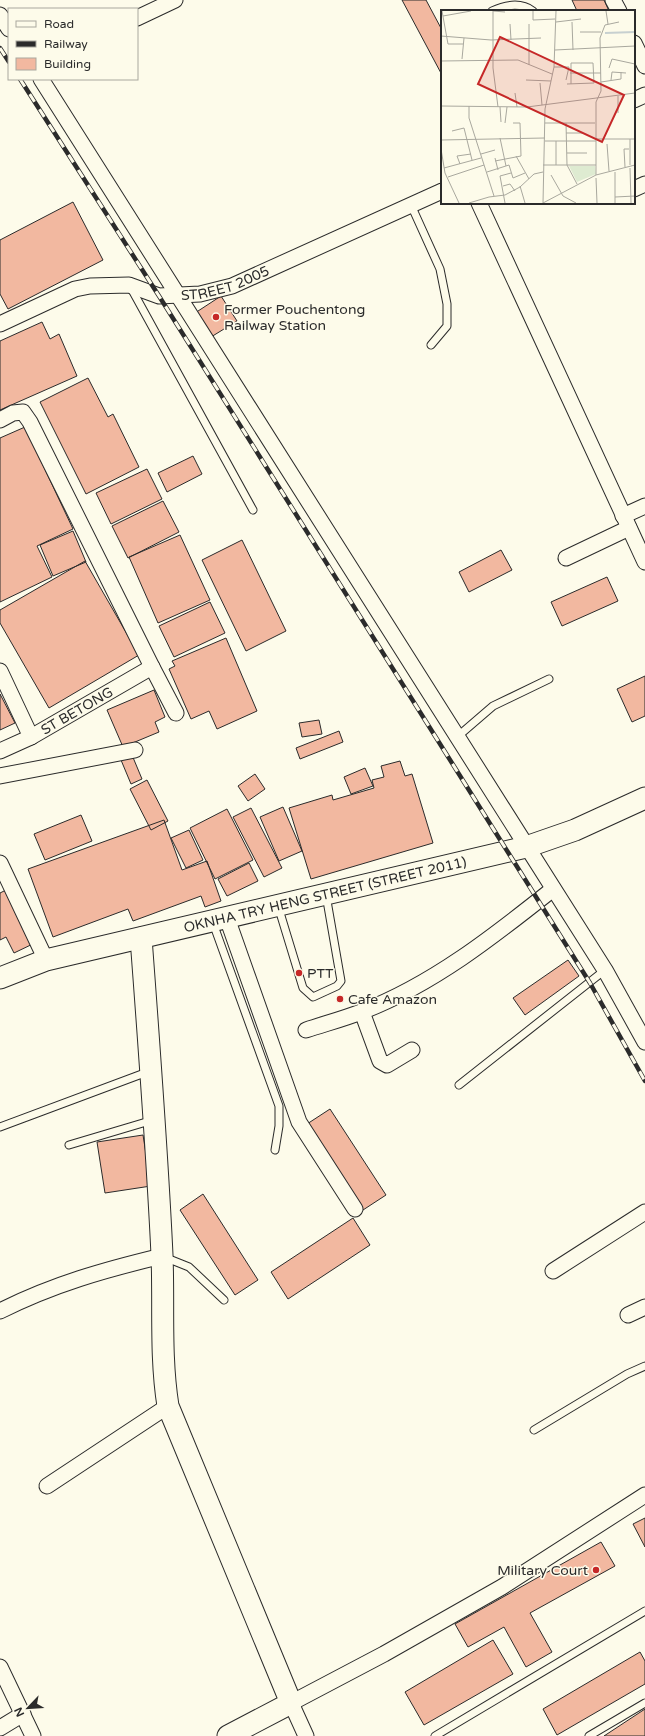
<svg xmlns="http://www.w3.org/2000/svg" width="645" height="1736" font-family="'Varela Round',sans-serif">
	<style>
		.building { fill: #f2b8a0; stroke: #2b2b2b }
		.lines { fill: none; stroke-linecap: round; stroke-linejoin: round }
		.lane-casing { stroke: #2b2b2b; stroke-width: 9 }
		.street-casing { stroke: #2b2b2b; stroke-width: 17 }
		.secondary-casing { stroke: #2b2b2b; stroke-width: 23 }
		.lane { stroke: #fdfbea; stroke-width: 7 }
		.street { stroke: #fdfbea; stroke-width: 15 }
		.secondary { stroke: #fdfbea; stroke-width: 21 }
		.rail-casing { stroke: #2b2b2b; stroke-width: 4.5 }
		.rail { stroke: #fdfbea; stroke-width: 3; stroke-dasharray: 9; stroke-linecap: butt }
		.poi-dot { fill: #c62828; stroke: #fdfbea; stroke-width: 1.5 }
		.labels { text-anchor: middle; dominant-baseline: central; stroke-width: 3; stroke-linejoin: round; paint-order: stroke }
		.street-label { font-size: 14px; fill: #2b2b2b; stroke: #fdfbea }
		.poi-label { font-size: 14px; fill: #2b2b2b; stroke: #fdfbea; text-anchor: start }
		.inset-river { fill: none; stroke: #c7d0d0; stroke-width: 2 }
		.inset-road { fill: none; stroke: #a9a89e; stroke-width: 1 }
		.view { fill: #c62828; fill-opacity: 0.15; stroke: #c62828; stroke-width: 2 }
		.inset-edge { fill: none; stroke: #2b2b2b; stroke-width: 2 }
	</style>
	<rect width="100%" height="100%" fill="#fdfbea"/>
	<path class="building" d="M 402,0 L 426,0 L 442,30 L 442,75 Z
		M 572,0 L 604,0 L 609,11 L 577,11 Z
		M 73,202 L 103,260 L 8,309 L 0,294 L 0,240 Z
		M 221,296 L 237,321 L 211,337 L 195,313 Z
		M 42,322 L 50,339 L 59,334 L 77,376 L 0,410 L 0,341 Z
		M 88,378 L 108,417 L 113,414 L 139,467 L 86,494 L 40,402 Z
		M 25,427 L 73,529 L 37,546 L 52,577 L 0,602 L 0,438 Z
		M 193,456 L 202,474 L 167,492 L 158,473 Z
		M 147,469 L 162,499 L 111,524 L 96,493 Z
		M 163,501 L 179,532 L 128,558 L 112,526 Z
		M 73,531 L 86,562 L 53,576 L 40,545 Z
		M 180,535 L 210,600 L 158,623 L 129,557 Z
		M 242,540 L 286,631 L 246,651 L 202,560 Z
		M 501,550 L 512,570 L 469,592 L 459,572 Z
		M 85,561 L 139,655 L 49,708 L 0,623 L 0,610 Z
		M 607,577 L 618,601 L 562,626 L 551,602 Z
		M 210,602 L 225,633 L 174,657 L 159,626 Z
		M 226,638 L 257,711 L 217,729 L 209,711 L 191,719 L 169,669 L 175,666 L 172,661 Z
		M 645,676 L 645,716 L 632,722 L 617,689 Z
		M 154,690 L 165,717 L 155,722 L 159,732 L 123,747 L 107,710 Z
		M 0,694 L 15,723 L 0,730 Z
		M 319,720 L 322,734 L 302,737 L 299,723 Z
		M 339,731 L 343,742 L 300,759 L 296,748 Z
		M 132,755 L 142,779 L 131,784 L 121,760 Z
		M 400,761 L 405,776 L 412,774 L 433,843 L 311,879 L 289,808 L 332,795 L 333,800 L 374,788 L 372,780 L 384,777 L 381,766 Z
		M 365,768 L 373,786 L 351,794 L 344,777 Z
		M 255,774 L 265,789 L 248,801 L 238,786 Z
		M 147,780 L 168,821 L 151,830 L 130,789 Z
		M 283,807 L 302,851 L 279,861 L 260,817 Z
		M 251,808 L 282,868 L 264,877 L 233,817 Z
		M 227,809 L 253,860 L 215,879 L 190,828 Z
		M 81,815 L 92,841 L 45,860 L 34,834 Z
		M 164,820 L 182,870 L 207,861 L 221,901 L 205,907 L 201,896 L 133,921 L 128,909 L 53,937 L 28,869 Z
		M 189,830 L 203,860 L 186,868 L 171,838 Z
		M 249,863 L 258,881 L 227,896 L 218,879 Z
		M 12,887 L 39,941 L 14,953 L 6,937 L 0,940 L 0,893 Z
		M 568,960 L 579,976 L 525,1015 L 513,998 Z
		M 330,1109 L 386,1195 L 363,1210 L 307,1124 Z
		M 143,1135 L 151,1186 L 105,1193 L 97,1142 Z
		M 203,1194 L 258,1280 L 235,1295 L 180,1210 Z
		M 353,1218 L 370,1245 L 288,1299 L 271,1272 Z
		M 645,1518 L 645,1547 L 633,1524 Z
		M 601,1542 L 615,1566 L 530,1613 L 552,1652 L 526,1667 L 504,1627 L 468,1647 L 455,1624 Z
		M 493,1640 L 513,1674 L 424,1725 L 405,1692 Z
		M 640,1652 L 645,1661 L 645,1684 L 557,1735 L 543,1709 Z
		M 645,1709 L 645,1736 L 604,1736 Z"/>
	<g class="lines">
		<defs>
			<path id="lane" d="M 492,11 C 505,5 521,2 533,11
				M 411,205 L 440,269 L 447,304 L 447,326 L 431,345
				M 131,288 L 253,510
				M 457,737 L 493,706 L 549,679
				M 278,906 L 303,988 L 313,997 L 337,986 L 341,981 L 326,895
				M 213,923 L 279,1106 L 279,1126 L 275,1150
				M 459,1085 L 605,970
				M 0,1127 L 150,1071
				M 69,1145 L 153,1120
				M 164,1257 L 189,1267 L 224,1300
				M 534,1430 L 627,1374 L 645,1366
				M 435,1736 L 645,1611
				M 589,1736 L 645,1703"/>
			<g id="street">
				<path d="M 613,0 L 619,11"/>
				<path d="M 0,15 L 9,29"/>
				<path d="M 137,18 L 175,0"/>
				<path d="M 634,43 L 645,66"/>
				<path d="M 41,79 L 605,970 L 645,1042"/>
				<path d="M 634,100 L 645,95"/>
				<path d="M 634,189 L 645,184"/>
				<path d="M 479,203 L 645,562"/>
				<path id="s1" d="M 0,324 L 75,289 L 90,286 L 129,285 L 159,296 L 200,294 L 232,286 L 442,191"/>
				<path d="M 0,420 L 13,413 L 23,412 L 30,422 L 152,667 L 176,713"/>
				<path d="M 623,516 L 645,506"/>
				<path d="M 566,558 L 629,528"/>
				<path d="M 0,671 L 31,737"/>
				<path id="s2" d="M 0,751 L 31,737 L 152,667"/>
				<path d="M 0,776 L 135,750"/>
				<path d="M 0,863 L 46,960"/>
				<path d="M 227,918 L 299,1122 L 355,1209"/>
				<path d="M 362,1012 L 380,1061 L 387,1065 L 412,1050"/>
				<path d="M 306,1030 C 324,1024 343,1019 361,1012 C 432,985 494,936 553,889"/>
				<path d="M 553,1271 L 645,1212"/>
				<path d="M 0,1311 C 54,1284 104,1270 162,1256"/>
				<path d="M 628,1315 L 645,1307"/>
				<path d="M 47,1486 L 168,1406"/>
				<path d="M 0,1667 L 33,1736"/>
				<path d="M 0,1728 L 23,1714"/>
				<path d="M 306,1736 L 291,1703 L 384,1654 L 502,1587 L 645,1495"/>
			</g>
			<g id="secondary">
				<path d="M 141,938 C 149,1044 157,1149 162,1255 C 164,1305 160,1356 168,1406 L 291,1703 L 228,1736"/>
				<path id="s3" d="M 0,978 L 46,960 L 526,847 L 575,830 L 645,798"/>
			</g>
		</defs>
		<use href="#lane" class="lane-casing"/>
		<use href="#street" class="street-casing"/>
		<use href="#secondary" class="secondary-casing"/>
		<use href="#lane" class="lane"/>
		<use href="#street" class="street"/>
		<use href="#secondary" class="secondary"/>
		<defs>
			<path id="rail" d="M 0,48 L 9,62
				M 20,79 L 159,296 L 590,983 L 645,1081"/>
		</defs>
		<use href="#rail" class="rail-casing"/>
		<use href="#rail" class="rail"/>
	</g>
	<g class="poi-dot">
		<circle cx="216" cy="317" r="4"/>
		<circle cx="299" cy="973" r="4"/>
		<circle cx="340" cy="999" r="4"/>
		<circle cx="596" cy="1570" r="4"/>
	</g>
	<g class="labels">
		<g class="street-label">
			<text stroke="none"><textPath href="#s1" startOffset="237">STREET 2005</textPath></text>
			<text stroke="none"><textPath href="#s2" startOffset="87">ST BETONG</textPath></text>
			<text stroke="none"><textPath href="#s3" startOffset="336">OKNHA TRY HENG STREET (STREET 2011)</textPath></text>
		</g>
		<g class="poi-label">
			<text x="224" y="309">Former Pouchentong<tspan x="224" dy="16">Railway Station</tspan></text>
			<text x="307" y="973">PTT</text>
			<text x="348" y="999">Cafe Amazon</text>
			<text x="588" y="1570" text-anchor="end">Military Court</text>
		</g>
	</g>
	<g transform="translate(441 10)">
		<rect width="194" height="194" fill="#fdfbea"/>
		<path d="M 128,156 L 154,156 L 155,164 L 136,172 Z" fill="#deebd1"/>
		<path class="inset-river" d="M 164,23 L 194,22"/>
		<path class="inset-road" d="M 1,1 L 7,34 L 22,34M 52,1 L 52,58 L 57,97M 52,1 L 64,2M 92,1 L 92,10 L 114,9M 165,1 L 167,14M 2,6 L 30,1M 115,12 L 140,9M 131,12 L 132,40M 69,14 L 70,30M 139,22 L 160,22M 0,26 L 50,30 L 100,28M 114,40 L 194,36M 21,49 L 23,28M 0,51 L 77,50 L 111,64M 88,55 L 88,14M 113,57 L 128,57 L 125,70M 168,58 L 171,49 L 194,54M 129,63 L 160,63M 85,70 L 110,71M 170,70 L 171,62 L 185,63M 160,72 L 180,69 L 180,62M 99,73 L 101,95M 126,74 L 153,73 L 152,53 L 130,53 L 130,74M 74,83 L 76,97M 177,86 L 177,103M 0,96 L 86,97 L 194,83M 28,96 L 28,108 L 53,186M 59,97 L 60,112M 64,113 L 66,97M 104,113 L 154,113M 125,113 L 126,155 L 136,174M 11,121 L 23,118 L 31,150M 125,123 L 142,123M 59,128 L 65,156M 155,129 L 194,129M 189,129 L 189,155M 0,130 L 104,128M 104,131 L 155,131M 115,131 L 115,155M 166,134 L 168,161M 0,139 L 4,163 L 18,193M 126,143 L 146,143M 40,144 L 54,140M 75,146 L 88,169M 54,148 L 57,160M 54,151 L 80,146 L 79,113 L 72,113M 19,154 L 16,146 L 30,144M 102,155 L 155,155M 184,157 L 183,139 L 188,139M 3,158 L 40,148M 189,158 L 190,193M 46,162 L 68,155 L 72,168 L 84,163M 174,162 L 174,193M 110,165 L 122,186 L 135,193M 155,165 L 155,92 L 160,81 L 159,28 L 164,15 L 178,12M 7,167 L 43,155M 155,168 L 156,193M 62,176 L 69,174 L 74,181M 79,176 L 84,193M 174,187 L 194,186M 28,193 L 48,187 L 64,185 L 79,177 L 93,164 L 102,162M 64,193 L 59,166 L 70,163M 102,193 L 104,99 L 113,57 L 115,1M 102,193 L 155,165 L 194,155"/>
		<path class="view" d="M 59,27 L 183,85 L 161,132 L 37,74 Z"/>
		<rect width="194" height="194" class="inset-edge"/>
	</g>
	<rect x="8" y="8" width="130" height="72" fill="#fdfbea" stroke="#a9a89e"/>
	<rect x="16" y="21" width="20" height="6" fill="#fdfbea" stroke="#a9a89e"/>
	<text x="44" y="28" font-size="12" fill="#2b2b2b">Road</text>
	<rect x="16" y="41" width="20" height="6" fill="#2b2b2b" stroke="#a9a89e"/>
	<text x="44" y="48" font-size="12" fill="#2b2b2b">Railway</text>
	<rect x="16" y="58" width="20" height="12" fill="#f2b8a0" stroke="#a9a89e"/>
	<text x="44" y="68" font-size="12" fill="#2b2b2b">Building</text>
	<g transform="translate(28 1708) rotate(245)" stroke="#fdfbea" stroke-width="3" paint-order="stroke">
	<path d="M0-3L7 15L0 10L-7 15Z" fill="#2b2b2b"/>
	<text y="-6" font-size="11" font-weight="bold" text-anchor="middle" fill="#2b2b2b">N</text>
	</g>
</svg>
